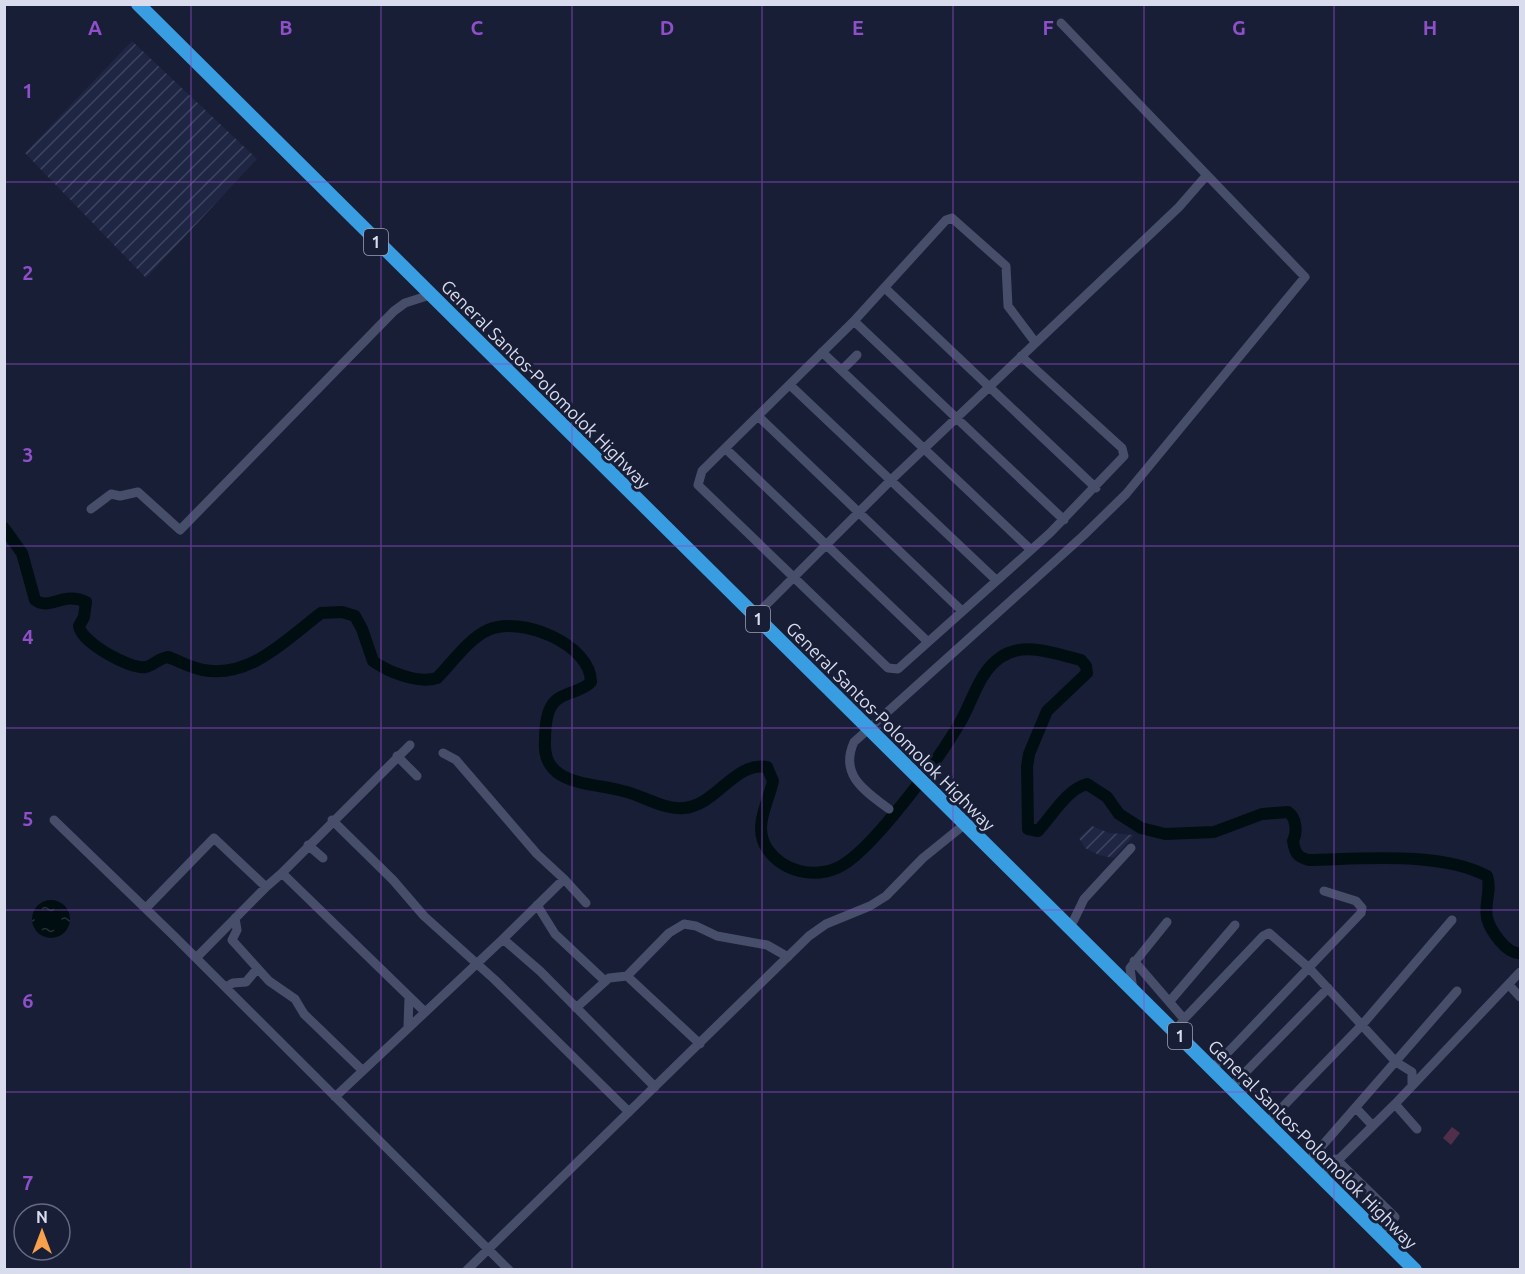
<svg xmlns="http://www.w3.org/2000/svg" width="1525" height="1274" font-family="Ubuntu,sans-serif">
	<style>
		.industrial { fill: url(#industrial-furrows) }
		.garden { fill: #4f2f4a }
		.water { fill: url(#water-ripples) }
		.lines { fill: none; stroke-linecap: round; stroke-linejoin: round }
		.river { stroke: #000e12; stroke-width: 12 }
		.minor { stroke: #474e69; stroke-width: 9 }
		.highway { stroke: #399de2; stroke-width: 14 }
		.grid { fill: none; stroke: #8e4fc8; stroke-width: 1.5; stroke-opacity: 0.55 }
		.labels { text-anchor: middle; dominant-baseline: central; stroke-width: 6; stroke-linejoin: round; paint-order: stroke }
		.shield { fill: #181e36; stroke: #9ea3b6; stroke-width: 1.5 }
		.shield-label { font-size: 16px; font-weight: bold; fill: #d8dced }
		.street-label { font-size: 18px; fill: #d8dced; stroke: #181e36 }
		.grid-label { font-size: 20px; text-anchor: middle; font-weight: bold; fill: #8e4fc8; stroke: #181e36; stroke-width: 6; stroke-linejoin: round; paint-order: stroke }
	</style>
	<defs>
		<pattern id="industrial-furrows" width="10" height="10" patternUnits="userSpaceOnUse" patternTransform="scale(1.5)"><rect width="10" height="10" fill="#1f2644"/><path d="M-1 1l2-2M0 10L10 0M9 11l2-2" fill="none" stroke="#3f455f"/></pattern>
		<pattern id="water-ripples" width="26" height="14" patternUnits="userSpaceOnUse" patternTransform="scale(1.5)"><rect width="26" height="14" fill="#000e12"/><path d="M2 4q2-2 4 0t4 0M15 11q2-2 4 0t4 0" fill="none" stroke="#243035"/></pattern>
	</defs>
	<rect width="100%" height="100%" fill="#181e36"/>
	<path class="industrial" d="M 132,41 L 257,159 L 146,278 L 25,153 Z
		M 1092,826 L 1109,833 L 1134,835 L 1114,858 L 1099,855 L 1085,848 L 1079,838 Z"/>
	<path class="garden" d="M 1452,1127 L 1460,1133 L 1451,1145 L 1443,1138 Z"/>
	<path class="water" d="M32 919a19 19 0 1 1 38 0a19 19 0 1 1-38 0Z"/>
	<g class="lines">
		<path class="river" d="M 4,528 L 22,553 L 35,600 C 50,611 63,591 86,602 L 84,617 L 79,626 C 81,642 130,670 146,667 C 154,665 159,658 168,657 C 179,661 191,668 203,670 C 250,679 287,639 321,613 L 342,612 L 355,616 L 362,629 L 373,661 C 388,672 418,684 437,678 C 452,663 468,639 488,630 C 520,615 591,644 591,682 C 581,693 560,692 552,705 C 546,714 545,730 545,741 C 542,786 590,782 623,791 C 642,795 663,810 684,808 C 717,805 733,762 767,767 L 773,781 C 768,804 752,828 768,850 C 784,872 813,878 837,868 C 870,854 939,758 958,726 C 972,704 978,672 1001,657 C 1024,641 1056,654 1081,660 L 1086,666 L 1087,673 L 1047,711 L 1029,754 L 1027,767 L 1028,829 L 1038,831 C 1052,816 1067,789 1087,784 L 1107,797 L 1119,814 L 1141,828 L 1165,834 L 1214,832 L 1262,814 L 1288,812 C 1297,818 1297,833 1293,841 C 1295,853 1297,857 1309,860 C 1362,859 1440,851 1487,876 C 1492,890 1484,903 1487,918 C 1490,930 1507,955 1520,953"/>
		<path class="minor" d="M 886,289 L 1096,488
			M 854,321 L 946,220 L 952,218 L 1006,266 L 1008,306 L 1035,342
			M 822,352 L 1031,550
			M 1021,356 L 1122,448 L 1124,456 L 1050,533 L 898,669 L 888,668 L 698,485 L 702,471 L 854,321 L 1064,520
			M 842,370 L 857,355
			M 790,385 L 996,580
			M 759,417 L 962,611
			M 726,449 L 927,641
			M 91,509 L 111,494 L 120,496 L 138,492 L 180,530 L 394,311 L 405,303 L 430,295
			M 755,616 L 891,480 L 1179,207 L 1206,176
			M 443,753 L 456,760 L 537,854 L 564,879
			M 397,756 L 417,776
			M 889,809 C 865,791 839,775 854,742 L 1084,535 L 1126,494 L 1305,277 L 1061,23
			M 54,820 L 174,936 L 509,1270
			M 332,820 L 393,880 L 424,916 L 495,980 L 629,1112
			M 308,845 L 323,858
			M 282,873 L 410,745
			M 266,887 L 282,873 L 424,1011
			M 537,905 L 555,934 L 605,981
			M 146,908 L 214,838 L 266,887 L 196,958
			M 235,918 L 237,930 L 232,940 L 269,981 L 295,999 L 304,1014 L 362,1070
			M 1070,928 L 1084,899 L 1131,848
			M 503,939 L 564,879 L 586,903
			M 1134,961 L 1184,1019 L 1175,1032
			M 627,976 L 669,933 L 684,924 L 696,926 L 717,936 L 767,945 L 788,957
			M 1509,985 L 1520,997
			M 226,987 L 233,983 L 246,982 L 257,969
			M 1133,990 L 1130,968 L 1167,922
			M 1170,1001 L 1235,925
			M 576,1008 L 609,978 L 627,976 L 700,1044
			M 1184,1019 L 1263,936 L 1269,933 L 1309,968 L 1396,1062 L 1412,1072 L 1412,1086
			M 408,1027 L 409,997
			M 1212,1069 L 1361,913 L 1362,908 L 1356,901 L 1324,891
			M 1231,1087 L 1328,988
			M 335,1097 L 503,939 L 540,971 L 655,1087
			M 1395,1104 L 1417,1129
			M 1356,1108 L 1373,1126
			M 1266,1124 L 1362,1025 L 1452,920
			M 1336,1159 L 1395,1217 L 1378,1234
			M 1307,1163 L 1457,991
			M 1321,1177 L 1395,1104 L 1520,972
			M 467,1270 L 809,936 L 826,924 L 870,906 L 886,896 L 923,858 L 965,824"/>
		<path class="highway" d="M 138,4 L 1415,1270"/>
	</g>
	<path class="grid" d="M 191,4 L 191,1270M 381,4 L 381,1270M 572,4 L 572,1270M 762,4 L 762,1270M 953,4 L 953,1270M 1144,4 L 1144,1270M 1334,4 L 1334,1270M 4,182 L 1520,182M 4,364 L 1520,364M 4,546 L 1520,546M 4,728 L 1520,728M 4,910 L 1520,910M 4,1092 L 1520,1092"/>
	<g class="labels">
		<g class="shield">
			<rect x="364" y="229" width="24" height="26" rx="4.5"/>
			<rect x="746" y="606" width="24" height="26" rx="4.5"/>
			<rect x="1168" y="1023" width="24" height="26" rx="4.5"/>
		</g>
		<g class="shield-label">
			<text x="376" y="242">1</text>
			<text x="758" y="619">1</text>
			<text x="1180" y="1036">1</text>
		</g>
		<g class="street-label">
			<text transform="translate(546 384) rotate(45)">General Santos-Polomolok Highway</text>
			<text transform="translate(891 726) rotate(45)">General Santos-Polomolok Highway</text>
			<text transform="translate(1313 1144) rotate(45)">General Santos-Polomolok Highway</text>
		</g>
	</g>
	<g class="grid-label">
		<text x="95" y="35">A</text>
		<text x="286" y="35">B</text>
		<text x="477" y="35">C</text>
		<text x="667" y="35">D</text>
		<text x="858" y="35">E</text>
		<text x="1048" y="35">F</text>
		<text x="1239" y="35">G</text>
		<text x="1430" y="35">H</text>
		<text x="28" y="98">1</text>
		<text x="28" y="280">2</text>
		<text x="28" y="462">3</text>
		<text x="28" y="644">4</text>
		<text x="28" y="826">5</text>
		<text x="28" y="1008">6</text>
		<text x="28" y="1190">7</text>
	</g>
	<rect width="1525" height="1274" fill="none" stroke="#d8dced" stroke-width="12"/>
	<g transform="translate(42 1232)"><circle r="28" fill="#181e36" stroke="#656a7f" stroke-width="1.5"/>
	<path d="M0-4.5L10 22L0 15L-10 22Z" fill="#f9a04c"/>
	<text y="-9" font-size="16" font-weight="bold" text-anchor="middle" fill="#d8dced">N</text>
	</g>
</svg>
